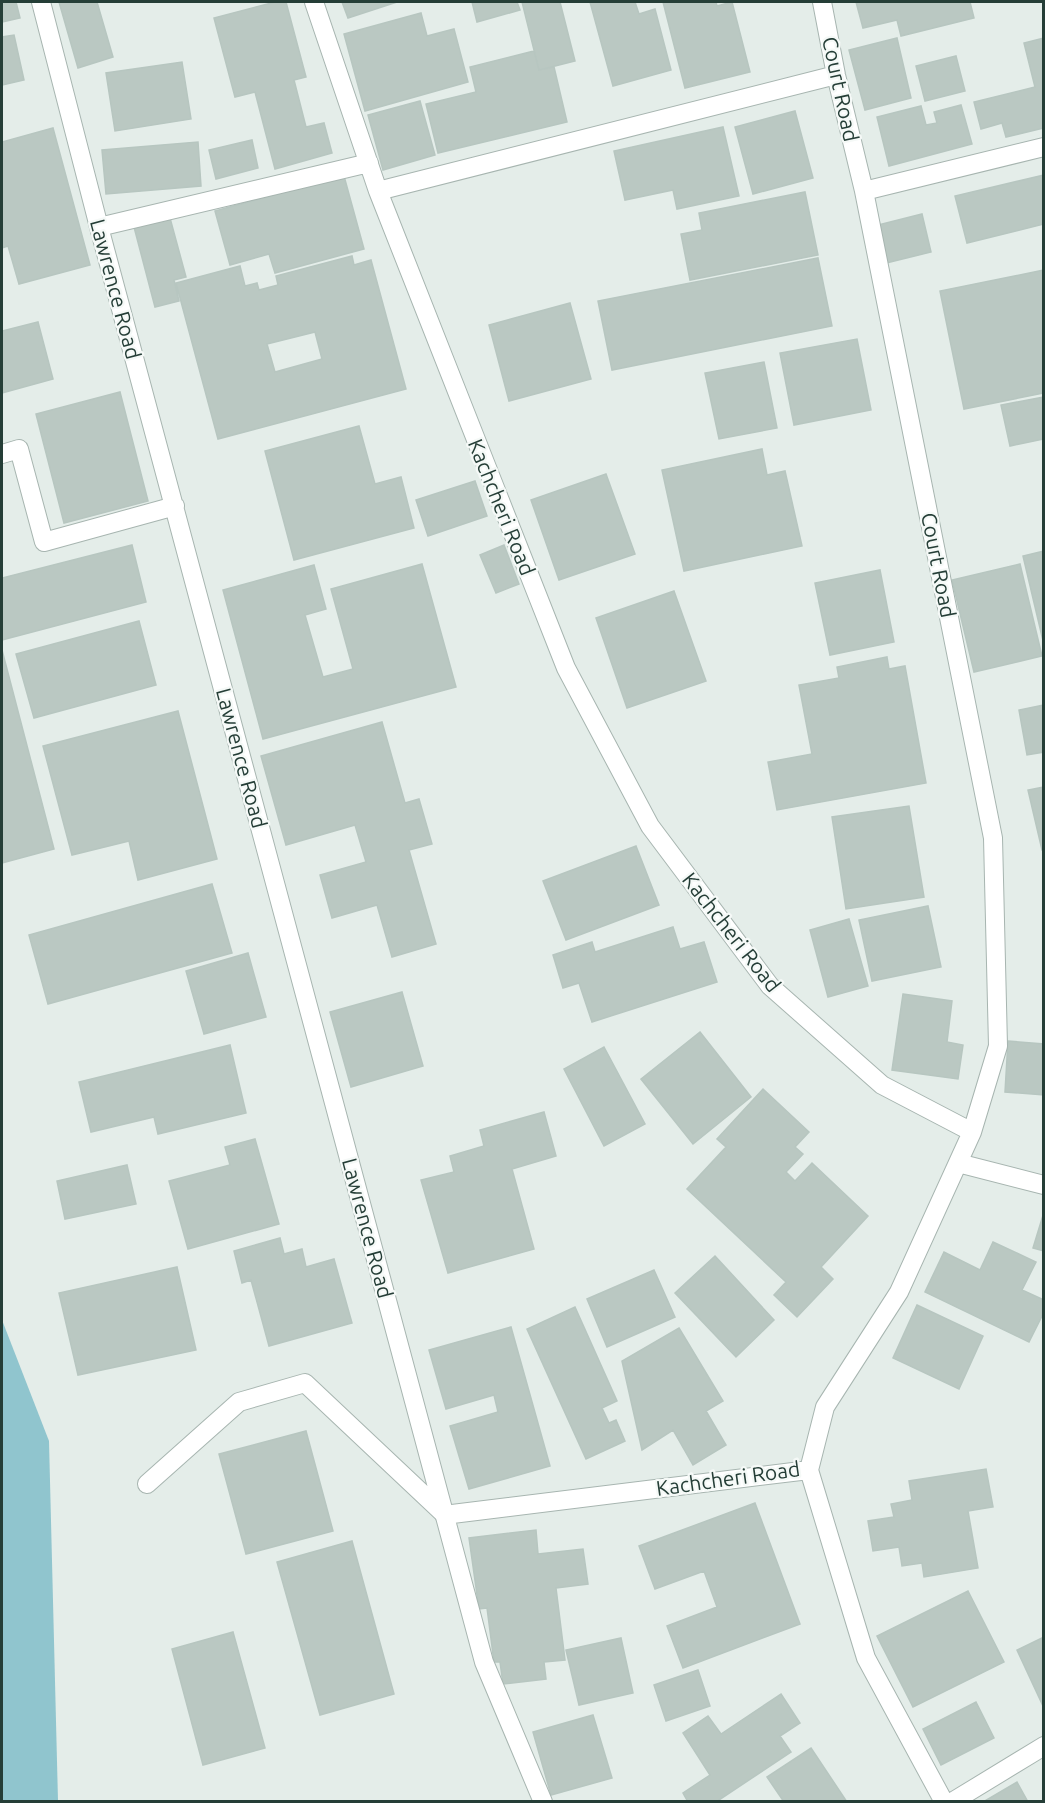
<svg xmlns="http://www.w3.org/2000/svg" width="1045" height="1803" font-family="Ubuntu,sans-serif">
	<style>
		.water { fill: #90c5ce }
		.building { fill: #bac8c2; stroke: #b7c6c0; stroke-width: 1.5; fill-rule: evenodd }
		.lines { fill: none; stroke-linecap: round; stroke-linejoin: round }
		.street-casing { stroke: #a7b5b0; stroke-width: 20 }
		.street { stroke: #fff; stroke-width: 18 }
		.labels { text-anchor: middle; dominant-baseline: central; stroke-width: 4.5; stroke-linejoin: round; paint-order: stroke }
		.street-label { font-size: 21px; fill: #253e37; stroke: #f5f9f7 }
	</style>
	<rect width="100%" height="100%" fill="#e4ede9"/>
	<path class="water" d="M 2,1320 L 49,1441 L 58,1801 L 2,1801 Z"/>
	<path class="building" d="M 2,2 L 16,2 L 20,18 L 2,22 Z
		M 59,2 L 97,2 L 113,57 L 78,68 Z
		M 275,2 L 286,2 L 306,77 L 294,80 L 306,127 L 324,123 L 332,153 L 275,169 L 255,92 L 235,97 L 214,18 Z
		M 342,2 L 397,2 L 348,18 Z
		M 472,2 L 517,2 L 520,10 L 477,22 Z
		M 522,2 L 560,2 L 575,61 L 539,70 Z
		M 590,2 L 635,2 L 639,14 L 655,9 L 671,70 L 613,86 Z
		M 663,2 L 716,2 L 717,6 L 732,2 L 750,72 L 685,88 Z
		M 856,2 L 970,2 L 974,18 L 901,36 L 897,20 L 863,28 Z
		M 421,13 L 427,36 L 454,29 L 468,82 L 365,111 L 344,34 Z
		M 14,35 L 24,80 L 2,85 L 2,37 Z
		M 897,38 L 911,98 L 865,110 L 849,50 Z
		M 1044,38 L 1044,128 L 1006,137 L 1002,123 L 981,129 L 974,102 L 1035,87 L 1024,43 Z
		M 534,51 L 539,70 L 554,67 L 567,122 L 438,153 L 426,104 L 476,92 L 470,67 Z
		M 956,56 L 965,91 L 925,101 L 916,66 Z
		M 182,62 L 191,119 L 115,131 L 106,73 Z
		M 420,101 L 435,155 L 383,170 L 368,115 Z
		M 961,105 L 972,144 L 889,166 L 877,117 L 921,106 L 926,125 L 937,123 L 934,112 Z
		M 795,111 L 813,178 L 753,194 L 735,127 Z
		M 723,127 L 739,196 L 677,209 L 673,190 L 625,200 L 614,151 Z
		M 53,128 L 90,265 L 19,284 L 8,246 L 2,248 L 2,142 Z
		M 252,140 L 258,168 L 216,179 L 209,150 Z
		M 198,142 L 201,186 L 106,194 L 102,150 Z
		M 1044,175 L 1044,224 L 967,243 L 955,196 Z
		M 344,176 L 364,249 L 275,273 L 269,254 L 230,265 L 215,211 Z
		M 805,192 L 818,255 L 690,280 L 681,234 L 702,230 L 699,213 Z
		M 922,214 L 931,252 L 886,263 L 878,225 Z
		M 170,218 L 186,277 L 174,280 L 179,301 L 155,307 L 134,227 Z
		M 352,256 L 354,265 L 371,260 L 406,389 L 218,439 L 176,283 L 240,266 L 245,286 L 257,283 L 259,290 L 278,285 L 276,276 ZM 315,332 L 322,359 L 275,372 L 267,344 Z
		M 818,258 L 832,326 L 612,370 L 598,301 Z
		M 1044,270 L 1044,393 L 964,409 L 940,291 Z
		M 570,303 L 591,379 L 509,401 L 489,325 Z
		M 38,322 L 53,379 L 2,393 L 2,331 Z
		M 857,339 L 871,410 L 794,425 L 780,353 Z
		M 764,362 L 777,428 L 719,439 L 705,373 Z
		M 120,392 L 148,501 L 64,523 L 36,414 Z
		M 1044,397 L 1044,439 L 1010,446 L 1001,405 Z
		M 359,426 L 375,484 L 401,477 L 414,528 L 294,560 L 265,451 Z
		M 762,449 L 767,475 L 785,471 L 802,546 L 684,571 L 662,470 Z
		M 606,474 L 635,554 L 559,580 L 531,500 Z
		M 475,481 L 487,516 L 428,536 L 416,500 Z
		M 132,545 L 146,602 L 2,640 L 2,578 Z
		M 504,545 L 519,584 L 496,593 L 480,555 Z
		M 1044,551 L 1044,645 L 1023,556 Z
		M 422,564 L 456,687 L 263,739 L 223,590 L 314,565 L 326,609 L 305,615 L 323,677 L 353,669 L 331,589 Z
		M 1020,564 L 1042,656 L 974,672 L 952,580 Z
		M 880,570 L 894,642 L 830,655 L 815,583 Z
		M 674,591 L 706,681 L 627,708 L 596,618 Z
		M 139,621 L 156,685 L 34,718 L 16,654 Z
		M 2,650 L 54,849 L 2,863 Z
		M 887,657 L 889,669 L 905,666 L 926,783 L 777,810 L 768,762 L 812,754 L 799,685 L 839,678 L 837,667 Z
		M 1044,705 L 1044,752 L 1027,755 L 1019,710 Z
		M 178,711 L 217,859 L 138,880 L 129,841 L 72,855 L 43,746 Z
		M 382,722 L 405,803 L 419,799 L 432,844 L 409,850 L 436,944 L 392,957 L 377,905 L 332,918 L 320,875 L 366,862 L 355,825 L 286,845 L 261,756 Z
		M 1044,787 L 1044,850 L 1042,850 L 1028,790 Z
		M 909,806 L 924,897 L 846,909 L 832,817 Z
		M 636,846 L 659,905 L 566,940 L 543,881 Z
		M 212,884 L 232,953 L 48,1004 L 29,935 Z
		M 928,906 L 941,967 L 872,981 L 859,920 Z
		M 849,919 L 868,986 L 828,997 L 810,930 Z
		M 673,927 L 680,949 L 704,942 L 717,982 L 592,1022 L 579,983 L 563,988 L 553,955 L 592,942 L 595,952 Z
		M 248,953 L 266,1017 L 204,1034 L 186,971 Z
		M 402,992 L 423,1066 L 351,1087 L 330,1012 Z
		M 903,994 L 952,1001 L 947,1042 L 963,1045 L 958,1079 L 892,1070 Z
		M 700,1032 L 751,1097 L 693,1144 L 641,1079 Z
		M 1008,1041 L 1044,1044 L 1044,1095 L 1005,1092 Z
		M 230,1045 L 246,1113 L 158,1134 L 154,1117 L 91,1132 L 79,1082 Z
		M 604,1047 L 645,1124 L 604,1146 L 564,1069 Z
		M 763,1089 L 809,1132 L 795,1147 L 803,1154 L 786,1172 L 795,1181 L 812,1163 L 868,1216 L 821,1267 L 833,1279 L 797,1317 L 774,1295 L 786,1282 L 687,1189 L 726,1147 L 717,1139 Z
		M 544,1112 L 556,1156 L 512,1169 L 534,1249 L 448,1273 L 421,1180 L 454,1172 L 450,1156 L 484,1146 L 480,1130 Z
		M 255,1139 L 279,1224 L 188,1249 L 169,1181 L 230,1165 L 225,1147 Z
		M 127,1165 L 136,1204 L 65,1219 L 57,1181 Z
		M 1044,1212 L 1044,1251 L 1033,1248 Z
		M 280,1238 L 284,1254 L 302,1249 L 306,1267 L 334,1259 L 352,1323 L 269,1346 L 251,1280 L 242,1283 L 234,1251 Z
		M 993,1242 L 1036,1262 L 1022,1290 L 1044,1300 L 1044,1312 L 1029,1342 L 925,1292 L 944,1252 L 980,1270 Z
		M 715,1256 L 774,1320 L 736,1357 L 675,1293 Z
		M 177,1267 L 196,1350 L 78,1375 L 59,1293 Z
		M 654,1270 L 675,1317 L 607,1347 L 587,1299 Z
		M 917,1305 L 983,1336 L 959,1389 L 893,1358 Z
		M 575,1307 L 617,1401 L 602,1408 L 609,1423 L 616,1420 L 625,1441 L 586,1459 L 527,1329 Z
		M 511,1327 L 550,1466 L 469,1489 L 450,1426 L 498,1412 L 494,1395 L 446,1409 L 429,1350 Z
		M 679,1328 L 723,1401 L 706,1411 L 726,1445 L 693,1465 L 673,1430 L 642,1450 L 622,1361 Z
		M 306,1431 L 333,1531 L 246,1554 L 219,1454 Z
		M 986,1469 L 993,1507 L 968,1511 L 978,1568 L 924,1577 L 922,1563 L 902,1566 L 899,1547 L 873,1551 L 868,1521 L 894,1517 L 891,1504 L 912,1500 L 909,1481 Z
		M 755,1503 L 800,1624 L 683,1668 L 667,1626 L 717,1607 L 704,1571 L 655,1589 L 639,1546 Z
		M 536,1530 L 538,1554 L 583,1549 L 588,1584 L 556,1588 L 565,1660 L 544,1662 L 546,1679 L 503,1684 L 500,1662 L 494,1662 L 487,1608 L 479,1609 L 469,1538 Z
		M 352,1541 L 394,1694 L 320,1715 L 277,1562 Z
		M 968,1591 L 1004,1662 L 913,1707 L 877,1636 Z
		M 233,1632 L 265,1748 L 203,1765 L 172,1649 Z
		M 1044,1637 L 1044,1706 L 1043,1706 L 1017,1650 Z
		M 621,1638 L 633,1693 L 579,1705 L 566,1650 Z
		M 698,1670 L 710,1706 L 666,1721 L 654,1685 Z
		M 781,1694 L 800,1723 L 780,1736 L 791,1752 L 716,1802 L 688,1802 L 683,1793 L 710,1775 L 683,1733 L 708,1716 L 721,1734 Z
		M 976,1702 L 994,1738 L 941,1765 L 923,1729 Z
		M 593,1715 L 612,1778 L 551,1795 L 533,1732 Z
		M 811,1748 L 847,1802 L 784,1802 L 767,1777 Z
		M 1017,1782 L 1028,1802 L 983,1802 Z"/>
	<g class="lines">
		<defs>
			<path id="street" d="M 41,2 L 99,227 L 484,1662 L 543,1802
				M 314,2 L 378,191 L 566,668 L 650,826 L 770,986 L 882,1085 L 972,1132
				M 378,191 L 836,75
				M 864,191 L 1044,147
				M 99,227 L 369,163
				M 2,454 L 19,449 L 44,542 L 175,506
				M 958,1163 L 1044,1185
				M 809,1470 L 866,1658 L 944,1802
				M 147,1484 L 239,1402 L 305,1383 L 443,1513
				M 444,1515 L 809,1470 L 825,1407 L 899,1292 L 972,1132 L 998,1046 L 993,838 L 864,191 L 836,75 L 822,2
				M 952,1802 L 1044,1746"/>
		</defs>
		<use href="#street" class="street-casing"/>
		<use href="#street" class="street"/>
	</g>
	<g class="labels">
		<g class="street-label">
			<text transform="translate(841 89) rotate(78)">Court Road</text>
			<text transform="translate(116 289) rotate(75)">Lawrence Road</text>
			<text transform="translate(502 507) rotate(68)">Kachcheri Road</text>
			<text transform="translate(939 565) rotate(79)">Court Road</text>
			<text transform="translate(242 758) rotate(75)">Lawrence Road</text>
			<text transform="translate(732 932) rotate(52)">Kachcheri Road</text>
			<text transform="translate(368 1228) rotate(75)">Lawrence Road</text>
			<text transform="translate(728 1478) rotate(-8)">Kachcheri Road</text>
		</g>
	</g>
	<rect width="1045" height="1803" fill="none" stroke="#253e37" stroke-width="6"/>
</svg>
